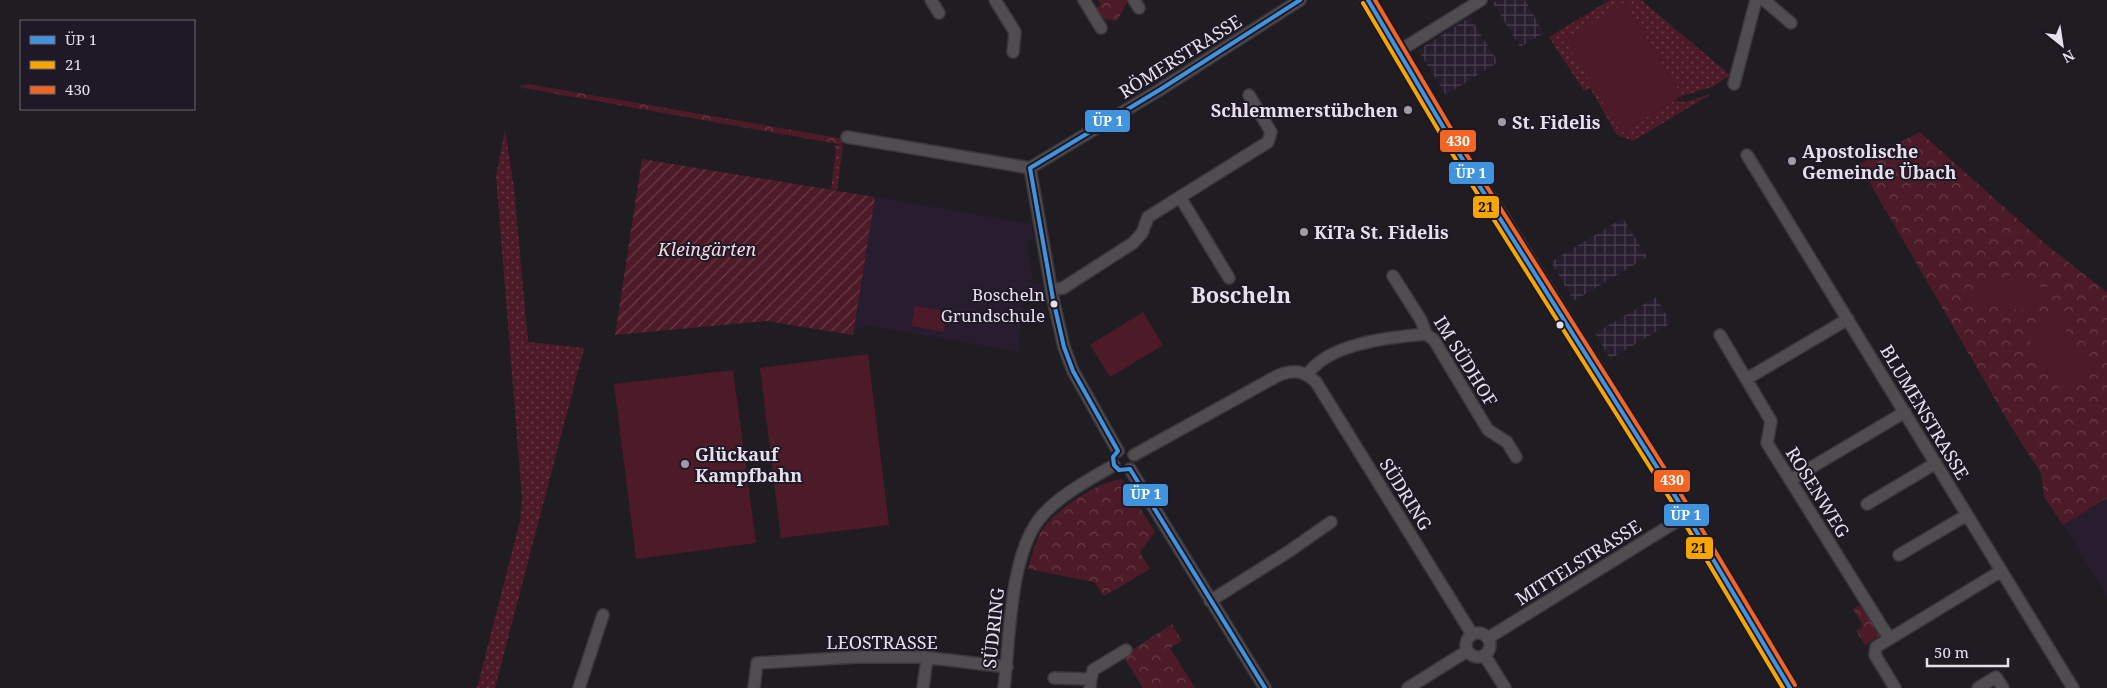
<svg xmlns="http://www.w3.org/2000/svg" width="2107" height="688" font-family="'Noto Serif',serif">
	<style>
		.built { fill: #271d2f }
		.industrial { fill: url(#industrial-grid) }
		.grass { fill: url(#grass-dots) }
		.forest { fill: url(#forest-crowns) }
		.garden { fill: url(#garden-furrows) }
		.pitch { fill: #4d1b27 }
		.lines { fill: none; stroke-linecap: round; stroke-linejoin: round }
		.street-casing { stroke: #3b383d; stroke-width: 14 }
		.secondary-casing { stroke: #3b383d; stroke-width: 18 }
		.street { stroke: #4f4d4f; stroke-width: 11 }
		.secondary { stroke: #5b585b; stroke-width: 15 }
		.bus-1-casing { stroke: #1f1826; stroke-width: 8 }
		.bus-2-casing { stroke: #1f1826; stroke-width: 8 }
		.bus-3-casing { stroke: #1f1826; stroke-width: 8 }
		.bus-1 { stroke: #4094de; stroke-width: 4 }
		.bus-2 { stroke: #f7a600; stroke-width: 4 }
		.bus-3 { stroke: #f26522; stroke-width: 4 }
		.poi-dot { fill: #a09ba4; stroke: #1f1826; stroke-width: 2 }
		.bus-dot { fill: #e6e0ea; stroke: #1f1826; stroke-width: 2 }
		.labels { text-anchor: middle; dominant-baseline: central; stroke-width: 4; stroke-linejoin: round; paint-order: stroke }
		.bus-label { font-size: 17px; fill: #e6e0ea; stroke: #1f1826; text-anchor: end }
		.street-label { font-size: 18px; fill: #e6e0ea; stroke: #1f1826 }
		.poi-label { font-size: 18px; font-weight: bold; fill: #e6e0ea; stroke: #1f1826; text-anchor: start }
		.park-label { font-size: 18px; font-style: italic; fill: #f1dadd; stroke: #1f1826 }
		.district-label { font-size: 22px; font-weight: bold; fill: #e6e0ea; stroke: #1f1826 }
		.line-badge { stroke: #1f1826; stroke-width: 2 }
		.badge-label { font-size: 14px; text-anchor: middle; font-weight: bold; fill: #fff }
		.pale-badge-label { font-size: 14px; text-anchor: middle; font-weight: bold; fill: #111 }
	</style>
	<defs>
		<pattern id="industrial-grid" width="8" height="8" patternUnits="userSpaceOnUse" patternTransform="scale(1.25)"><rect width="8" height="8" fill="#271d2f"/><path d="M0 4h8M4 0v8" fill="none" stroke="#463e4d"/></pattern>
		<pattern id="grass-dots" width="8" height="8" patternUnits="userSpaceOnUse" patternTransform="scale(1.25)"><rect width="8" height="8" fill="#4d1b27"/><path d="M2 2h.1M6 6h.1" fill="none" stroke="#673c46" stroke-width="1.8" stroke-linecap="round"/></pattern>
		<pattern id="forest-crowns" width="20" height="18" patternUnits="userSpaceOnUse" patternTransform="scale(1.25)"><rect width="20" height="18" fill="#4d1b27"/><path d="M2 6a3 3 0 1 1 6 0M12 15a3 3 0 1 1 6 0" fill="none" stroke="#673c46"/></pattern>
		<pattern id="garden-furrows" width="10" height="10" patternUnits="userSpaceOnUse" patternTransform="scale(1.25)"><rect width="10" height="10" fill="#4d1b27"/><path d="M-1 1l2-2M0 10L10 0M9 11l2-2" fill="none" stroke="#673c46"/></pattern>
	</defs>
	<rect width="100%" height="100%" fill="#1f1c22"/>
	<path class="built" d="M 875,197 L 1031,224 L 1035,241 L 1027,242 L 1033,284 L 1042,283 L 1042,303 L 1024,301 L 1018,352 L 867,325 L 854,330 Z
		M 2107,498 L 2107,596 L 2063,525 Z"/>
	<path class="industrial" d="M 1498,0 L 1525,0 L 1544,33 L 1520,47 L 1493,3 Z
		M 1470,17 L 1498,62 L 1446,95 L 1418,50 Z
		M 1623,218 L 1647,257 L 1574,301 L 1551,262 Z
		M 1656,297 L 1671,323 L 1610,359 L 1595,333 Z"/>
	<path class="grass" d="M 1610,0 L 1641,0 L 1730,75 L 1712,87 L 1682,96 L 1625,2 L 1621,133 L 1674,101 L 1686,102 L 1713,93 L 1633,141 L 1617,135 L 1590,88 L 1584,91 L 1549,37 Z
		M 505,130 L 514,188 L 528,342 L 584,348 L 495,688 L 477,688 L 520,521 L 522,498 L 496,176 Z
		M 833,145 L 843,146 L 837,190 L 831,189 L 836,149 Z"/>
	<path class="forest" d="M 1098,0 L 1128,0 L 1117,21 L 1098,18 L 1093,10 L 1101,5 Z
		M 528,84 L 844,139 L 843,145 L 518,87 Z
		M 1920,132 L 2049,247 L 2107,292 L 2107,498 L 2063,525 L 2044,497 L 2041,473 L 2010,425 L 1859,164 Z
		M 1122,479 L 1155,532 L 1140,552 L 1150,569 L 1104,596 L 1094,582 L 1028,569 C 1031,559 1036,538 1042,530 C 1056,509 1097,482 1122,479 Z
		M 1859,606 L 1867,609 L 1882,634 L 1865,645 L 1856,631 L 1863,626 L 1853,609 Z
		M 1172,624 L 1182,641 L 1170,648 L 1195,688 L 1143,688 L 1123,656 Z"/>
	<path class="garden" d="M 642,159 L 875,197 L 853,335 L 767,321 L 615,335 Z"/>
	<path class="pitch" d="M 1625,2 L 1682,96 L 1621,133 L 1564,39 Z
		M 2015,272 L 2021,274 L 2033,287 L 2063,287 L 2062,292 C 2053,295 2032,308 2026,309 C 2006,312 1986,302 1966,301 L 1964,298 Z
		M 915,306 L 947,311 L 944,332 L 911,326 Z
		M 2054,311 L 2092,372 L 2061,391 L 2023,330 Z
		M 1143,312 L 1163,345 L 1110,377 L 1090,345 Z
		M 868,354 L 889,525 L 781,538 L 760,368 Z
		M 733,370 L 756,543 L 636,559 L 614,384 Z"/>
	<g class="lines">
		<defs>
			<path id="street" d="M 931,0 L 939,13
				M 995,0 L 1015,32 L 1013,52
				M 1084,0 L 1101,28
				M 1134,0 L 1139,8
				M 1764,0 L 1791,23
				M 1399,51 L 1481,0
				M 1734,84 L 1756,0
				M 847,137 L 1030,168 L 1161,89 L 1300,0
				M 1747,155 L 2073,688
				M 1030,168 L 1053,299 L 1064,347 L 1073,371 L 1118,451
				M 1180,197 L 1229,278
				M 1393,276 L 1421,320 L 1426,334 L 1434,340 L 1488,430 L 1507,442 L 1516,457
				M 1051,290 L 1063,288 L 1133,243 L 1142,233 L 1148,217 L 1268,142 L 1271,132 L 1249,95
				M 1720,335 L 1771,421 L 1767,443 L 1889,638
				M 1308,374 C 1329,343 1391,337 1426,334
				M 1748,378 L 1848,319
				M 1134,455 L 1279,375 C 1295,369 1304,371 1316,382 L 1472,634
				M 1130,469 L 1265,688
				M 1790,480 L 1905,412
				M 1867,504 L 1936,463
				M 1899,555 L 1967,515
				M 1210,601 L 1291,550 L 1331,522
				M1466 645a12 12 0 1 1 24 0a12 12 0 1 1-24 0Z
				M 1488,638 L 1687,515
				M 1485,656 L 1505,688
				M 1054,678 L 1091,679 L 1090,688
				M 1091,679 L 1093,670 L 1126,650
				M 579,688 L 603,615
				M 754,688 L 757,663 L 857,657 L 923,657 L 1007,667
				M 923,688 L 927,658
				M 1004,688 C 1010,639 1009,557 1040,518 C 1059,495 1089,480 1114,465
				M 1408,688 L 1467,651
				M 1895,688 L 1875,655 L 1876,647 L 2001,571
				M 1978,688 L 1996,677 L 2003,688"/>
			<path id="secondary" d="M 1368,0 L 1458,152 L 1501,217 L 1677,499 L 1790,688"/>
		</defs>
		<use href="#street" class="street-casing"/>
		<use href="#secondary" class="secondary-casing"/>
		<use href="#street" class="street"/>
		<use href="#secondary" class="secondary"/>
		<defs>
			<path id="bus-1" d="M 1368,0 L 1458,152 L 1677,499 L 1790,688
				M 1265,688 L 1130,469 L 1119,470 L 1114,465 L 1113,457 L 1118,451 L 1073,371 L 1064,347 L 1053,299 L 1030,168 L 1161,89 L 1300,0"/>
			<path id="bus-2" d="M 1363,3 L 1453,155 L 1672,502 L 1783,688"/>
			<path id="bus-3" d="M 1375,0 L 1463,149 L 1682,496 L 1795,685"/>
		</defs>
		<use href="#bus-1" class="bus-1-casing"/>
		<use href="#bus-2" class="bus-2-casing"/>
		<use href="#bus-3" class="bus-3-casing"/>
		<use href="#bus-1" class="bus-1"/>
		<use href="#bus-2" class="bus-2"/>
		<use href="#bus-3" class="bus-3"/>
	</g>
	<g class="poi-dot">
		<circle cx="1408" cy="110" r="5"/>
		<circle cx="1502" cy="122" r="5"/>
		<circle cx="1792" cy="161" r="5"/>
		<circle cx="1304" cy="232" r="5"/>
		<circle cx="685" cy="464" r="5"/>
	</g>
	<g class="bus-dot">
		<circle cx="1054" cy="304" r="4.5"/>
		<circle cx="1560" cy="325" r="4.5"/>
	</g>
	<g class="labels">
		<g class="bus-label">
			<text x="1045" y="294">Boscheln<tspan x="1045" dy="21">Grundschule</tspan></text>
		</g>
		<g class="street-label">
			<text transform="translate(1180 56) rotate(-32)">RÖMERSTRASSE</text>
			<text transform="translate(1466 361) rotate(58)">IM SÜDHOF</text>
			<text transform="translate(1925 412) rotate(59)">BLUMENSTRASSE</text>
			<text transform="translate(1818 492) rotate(58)">ROSENWEG</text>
			<text transform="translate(1406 494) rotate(58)">SÜDRING</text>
			<text transform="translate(1578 562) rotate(-32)">MITTELSTRASSE</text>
			<text transform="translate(993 628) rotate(-84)">SÜDRING</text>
			<text x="882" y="642">LEOSTRASSE</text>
		</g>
		<g class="poi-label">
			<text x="1398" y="110" text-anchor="end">Schlemmerstübchen</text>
			<text x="1512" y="122">St. Fidelis</text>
			<text x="1802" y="151">Apostolische<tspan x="1802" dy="21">Gemeinde Übach</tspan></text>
			<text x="1314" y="232">KiTa St. Fidelis</text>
			<text x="695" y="454">Glückauf<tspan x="695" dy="21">Kampfbahn</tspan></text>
		</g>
		<g class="park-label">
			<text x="707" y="249">Kleingärten</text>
		</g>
		<g class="district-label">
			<text x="1241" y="294">Boscheln</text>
		</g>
	</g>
	<g class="line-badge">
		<rect x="1084" y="109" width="47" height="24" rx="5" fill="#4094de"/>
		<rect x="1439" y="129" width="38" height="24" rx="5" fill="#f26522"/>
		<rect x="1448" y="161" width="47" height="24" rx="5" fill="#4094de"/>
		<rect x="1472" y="195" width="28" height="24" rx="5" fill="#f7a600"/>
		<rect x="1653" y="469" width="38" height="24" rx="5" fill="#f26522"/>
		<rect x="1122" y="483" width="47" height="24" rx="5" fill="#4094de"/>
		<rect x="1663" y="503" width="47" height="24" rx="5" fill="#4094de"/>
		<rect x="1685" y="536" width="29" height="24" rx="5" fill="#f7a600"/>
	</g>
	<g class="badge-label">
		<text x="1108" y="126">ÜP 1</text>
		<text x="1458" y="146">430</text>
		<text x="1471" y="178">ÜP 1</text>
		<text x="1672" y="485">430</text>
		<text x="1146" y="499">ÜP 1</text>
		<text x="1686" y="520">ÜP 1</text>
	</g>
	<g class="pale-badge-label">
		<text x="1486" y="212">21</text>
		<text x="1699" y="553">21</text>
	</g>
	<rect x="20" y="20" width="175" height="90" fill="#1f1826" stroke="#6f6874"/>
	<rect x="30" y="36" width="25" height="8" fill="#4094de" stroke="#6f6874"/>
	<text x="65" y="45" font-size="15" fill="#e6e0ea">ÜP 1</text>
	<rect x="30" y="61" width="25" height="8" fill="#f7a600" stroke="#6f6874"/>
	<text x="65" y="70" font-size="15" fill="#e6e0ea">21</text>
	<rect x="30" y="86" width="25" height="8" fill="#f26522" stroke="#6f6874"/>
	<text x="65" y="95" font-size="15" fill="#e6e0ea">430</text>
	<g transform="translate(2062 45) rotate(150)" stroke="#1f1826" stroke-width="4" paint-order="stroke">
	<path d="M0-4L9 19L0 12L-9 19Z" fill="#e6e0ea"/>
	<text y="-8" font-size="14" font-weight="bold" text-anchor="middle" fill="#e6e0ea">N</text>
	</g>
	<path d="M1927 658v8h81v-8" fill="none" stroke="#e6e0ea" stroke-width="2.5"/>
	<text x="1934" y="658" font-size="15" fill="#e6e0ea" stroke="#1f1826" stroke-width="4" paint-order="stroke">50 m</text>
</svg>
